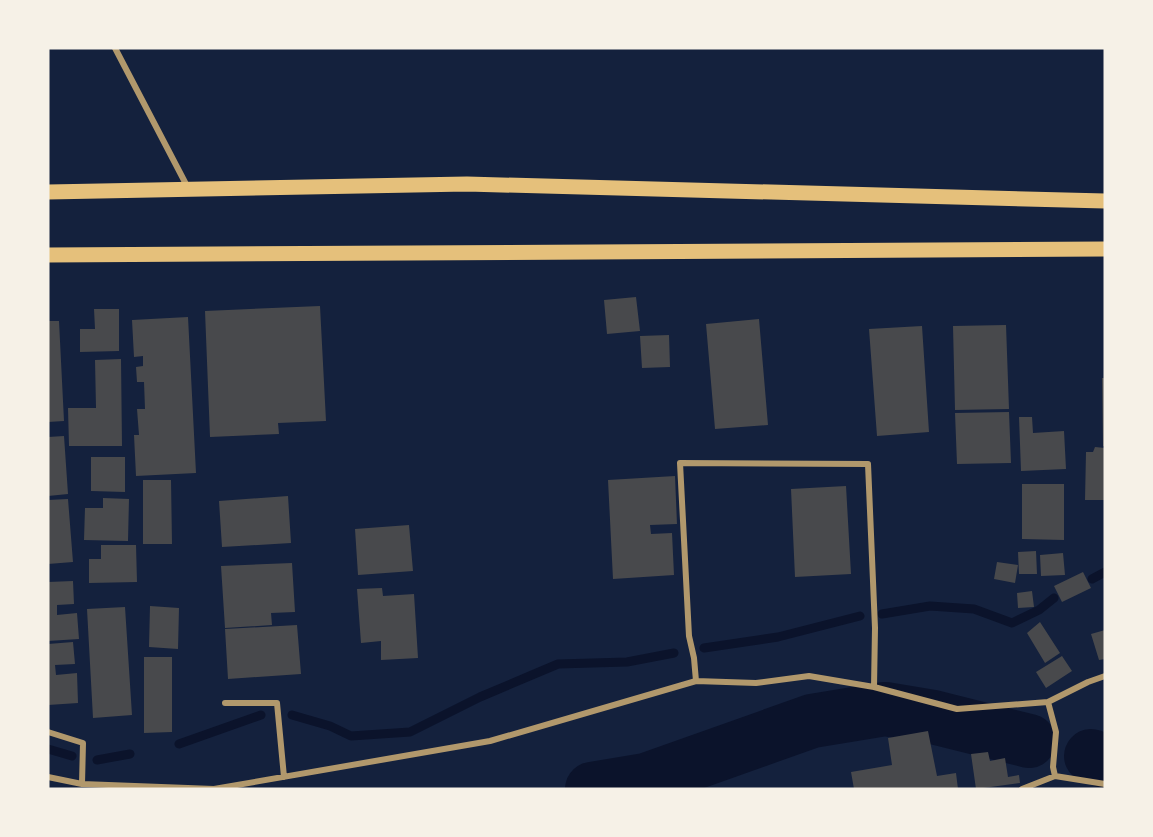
<svg xmlns="http://www.w3.org/2000/svg" width="1153" height="837" font-family="Lato,sans-serif">
	<style>
		.lines { fill: none; stroke-linecap: round; stroke-linejoin: round }
		.stream { stroke: #0b132b; stroke-width: 9 }
		.river { stroke: #0b132b; stroke-width: 54 }
		.building { fill: #48494c }
		.minor { stroke: #b1986c; stroke-width: 6 }
		.primary { stroke: #e5c07b; stroke-width: 15 }
	</style>
	<rect width="100%" height="100%" fill="#14213d"/>
	<g class="lines">
		<path class="stream" d="M 1092,579 L 1105,572
			M 882,614 L 930,606 L 974,609 L 1012,623 L 1039,610 L 1054,598
			M 704,648 L 778,637 L 860,616
			M 292,715 L 330,726 L 351,736 L 410,732 L 480,697 L 558,664 L 627,662 L 674,653
			M 179,744 L 261,715
			M 48,749 L 72,756
			M 97,760 L 130,754"/>
		<path class="river" d="M 1091,756 L 1105,761
			M 592,789 L 646,780 L 812,721 L 885,709 L 933,717 L 1029,741"/>
	</g>
	<path class="building" d="M 636,297 L 640,331 L 607,334 L 604,300 Z
		M 320,306 L 326,421 L 278,423 L 279,434 L 210,437 L 205,311 Z
		M 94,309 L 119,309 L 119,351 L 80,352 L 80,329 L 95,329 Z
		M 188,317 L 196,473 L 136,476 L 134,435 L 139,435 L 137,409 L 145,409 L 144,382 L 137,382 L 136,367 L 143,366 L 143,356 L 134,357 L 132,320 Z
		M 759,319 L 768,425 L 715,429 L 706,324 Z
		M 48,321 L 59,321 L 64,421 L 48,422 Z
		M 1006,325 L 1009,409 L 955,410 L 953,326 Z
		M 922,326 L 929,432 L 877,436 L 869,329 Z
		M 669,335 L 670,367 L 642,368 L 640,336 Z
		M 121,359 L 122,446 L 69,446 L 68,408 L 96,408 L 95,360 Z
		M 1102,378 L 1105,378 L 1105,446 L 1103,446 Z
		M 1009,412 L 1011,463 L 957,464 L 955,413 Z
		M 1019,417 L 1032,417 L 1033,433 L 1064,431 L 1066,469 L 1021,471 Z
		M 64,436 L 68,494 L 48,496 L 48,437 Z
		M 1095,447 L 1105,448 L 1105,500 L 1085,500 L 1086,452 L 1093,452 Z
		M 91,457 L 125,457 L 125,492 L 91,491 Z
		M 675,476 L 677,524 L 650,525 L 651,534 L 672,533 L 674,575 L 613,579 L 608,480 Z
		M 143,480 L 171,480 L 172,544 L 143,544 Z
		M 1022,484 L 1064,484 L 1064,540 L 1022,539 Z
		M 846,486 L 851,574 L 795,577 L 791,489 Z
		M 288,496 L 291,543 L 222,547 L 219,501 Z
		M 103,498 L 129,499 L 128,541 L 84,540 L 85,508 L 103,508 Z
		M 68,499 L 73,562 L 48,564 L 48,500 Z
		M 409,525 L 413,571 L 358,575 L 355,529 Z
		M 101,545 L 136,545 L 137,582 L 89,583 L 89,559 L 101,559 Z
		M 1036,551 L 1037,574 L 1019,574 L 1018,552 Z
		M 1063,553 L 1065,575 L 1041,576 L 1040,555 Z
		M 997,562 L 1018,565 L 1015,583 L 994,579 Z
		M 292,563 L 295,612 L 271,613 L 272,625 L 225,628 L 221,566 Z
		M 1083,572 L 1091,588 L 1062,602 L 1054,586 Z
		M 73,581 L 74,604 L 57,605 L 57,615 L 77,613 L 79,639 L 48,641 L 48,582 Z
		M 382,588 L 383,596 L 414,594 L 418,658 L 381,660 L 381,641 L 361,643 L 357,589 Z
		M 1032,591 L 1034,607 L 1018,608 L 1017,593 Z
		M 150,606 L 179,608 L 178,649 L 149,647 Z
		M 125,607 L 132,715 L 93,718 L 87,609 Z
		M 1040,622 L 1060,653 L 1045,663 L 1027,633 Z
		M 297,625 L 301,674 L 228,679 L 225,629 Z
		M 1105,630 L 1105,659 L 1099,660 L 1091,634 Z
		M 73,642 L 75,664 L 55,665 L 56,675 L 77,673 L 78,703 L 48,705 L 48,644 Z
		M 1062,656 L 1072,671 L 1046,688 L 1036,672 Z
		M 144,657 L 172,657 L 172,732 L 144,733 Z
		M 928,731 L 937,776 L 956,773 L 958,789 L 854,789 L 851,772 L 892,765 L 888,738 Z
		M 988,752 L 990,761 L 1005,758 L 1008,777 L 1019,775 L 1020,783 L 976,789 L 971,754 Z"/>
	<g class="lines">
		<path class="minor" d="M 115,48 L 188,188
			M 696,681 L 694,658 L 689,636 L 680,463 L 868,464 L 875,628 L 874,687
			M 1048,702 L 1056,732 L 1053,767 L 1055,776 L 1105,784
			M 225,703 L 277,703 L 284,777
			M 48,732 L 83,743 L 82,784
			M 48,777 L 82,784 L 214,789 L 490,741 L 696,681 L 756,683 L 809,676 L 874,687 L 957,709 L 1048,702 L 1088,682 L 1105,676
			M 1022,789 L 1055,776"/>
		<path class="primary" d="M 48,192 L 467,184 L 1105,201
			M 48,255 L 1105,249"/>
	</g>
	<rect width="1153" height="837" fill="none" stroke="#f6f1e7" stroke-width="99"/>
</svg>
